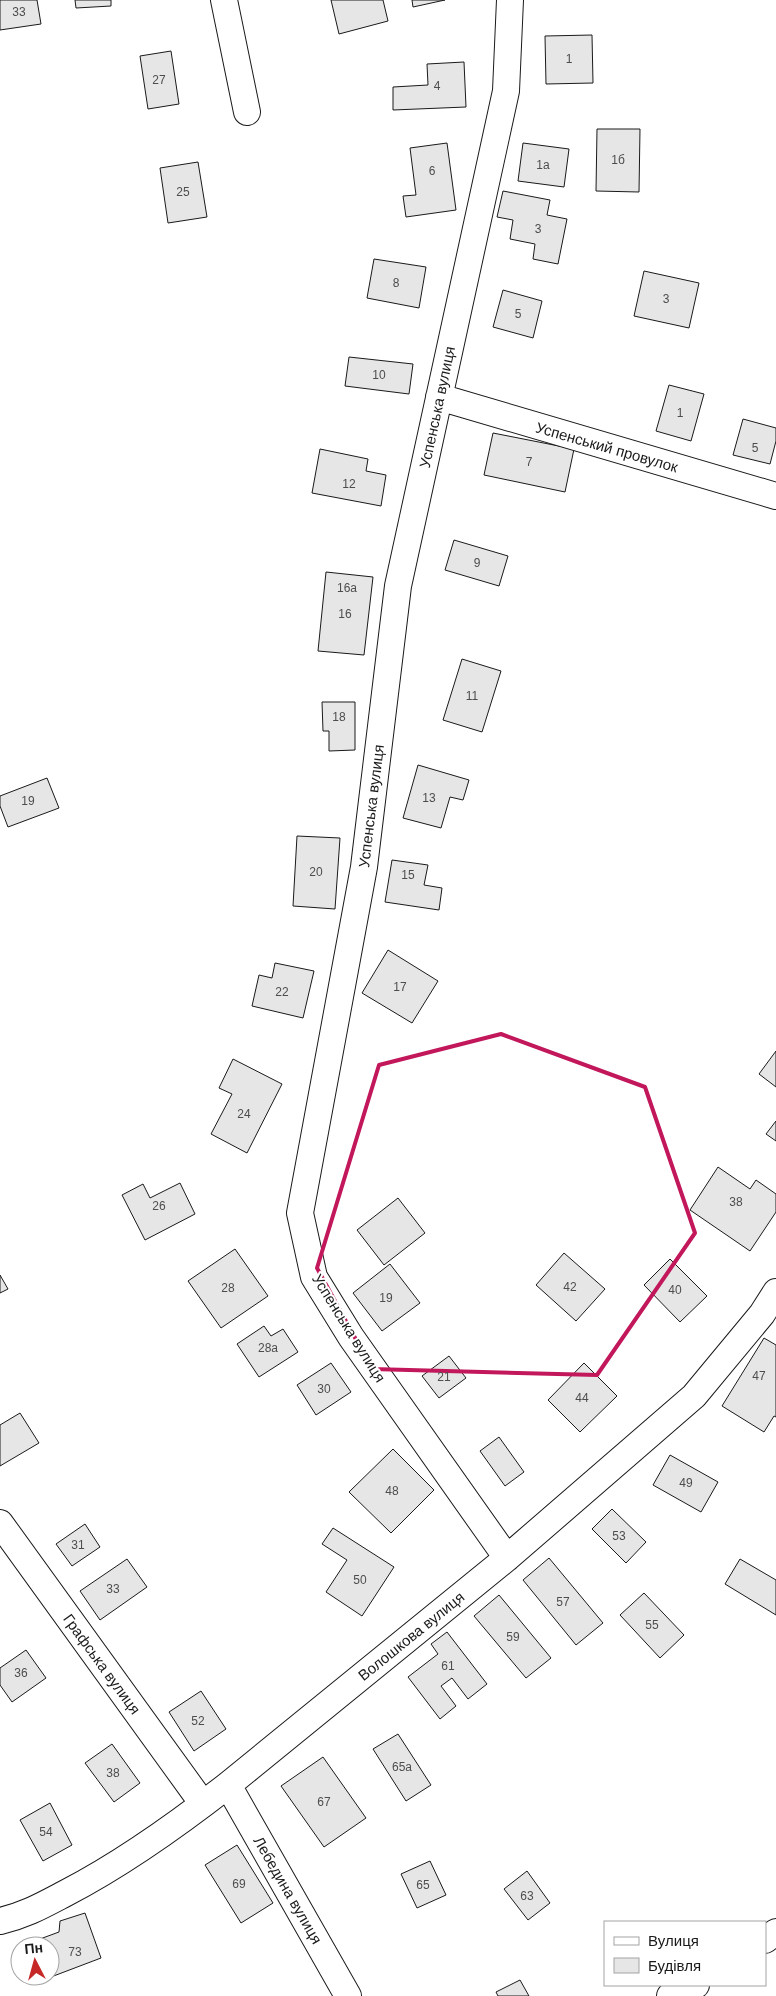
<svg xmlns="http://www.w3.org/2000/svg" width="776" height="1996" font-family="Arial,sans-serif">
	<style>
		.building { fill: #e6e6e6; stroke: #1a1a1a }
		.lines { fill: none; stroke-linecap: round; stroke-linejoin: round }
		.street-casing { stroke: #1a1a1a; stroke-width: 28 }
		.street { stroke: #fff; stroke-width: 26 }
		.marked { fill: none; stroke: #c2185b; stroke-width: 4; stroke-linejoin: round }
		.labels { text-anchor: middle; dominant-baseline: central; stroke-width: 4; stroke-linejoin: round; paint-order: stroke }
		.number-label { font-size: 12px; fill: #4d4d4d }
		.street-label { font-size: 15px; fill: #1a1a1a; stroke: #fff }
	</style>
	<rect width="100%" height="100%" fill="#fff"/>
	<path class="building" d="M 0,0 L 37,0 L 41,24 L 0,30 Z
		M 75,0 L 111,0 L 111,6 L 76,8 Z
		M 331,0 L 383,0 L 388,21 L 339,34 Z
		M 412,0 L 445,0 L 413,7 Z
		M 592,35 L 593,83 L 546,84 L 545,36 Z
		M 171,51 L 179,104 L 148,109 L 140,56 Z
		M 464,62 L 466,107 L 393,110 L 393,87 L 428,85 L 427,64 Z
		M 597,129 L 640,129 L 639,192 L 596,191 Z
		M 447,143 L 456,210 L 406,217 L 403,196 L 416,195 L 410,148 Z
		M 523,143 L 569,149 L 564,187 L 518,181 Z
		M 198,162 L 207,217 L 168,223 L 160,168 Z
		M 503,191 L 550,200 L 547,215 L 567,219 L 558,264 L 533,259 L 535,244 L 510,239 L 513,220 L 497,217 Z
		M 374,259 L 426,267 L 419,308 L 367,298 Z
		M 644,271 L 699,283 L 689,328 L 634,316 Z
		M 503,290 L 542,301 L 533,338 L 493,327 Z
		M 349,357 L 413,364 L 409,394 L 345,386 Z
		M 669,385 L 704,394 L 691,441 L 656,431 Z
		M 743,419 L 776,428 L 776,441 L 770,464 L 733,455 Z
		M 493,433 L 574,449 L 565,492 L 484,475 Z
		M 320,449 L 368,459 L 366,471 L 386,475 L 381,506 L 312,493 Z
		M 454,540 L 508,556 L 499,586 L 445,570 Z
		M 326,572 L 373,577 L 364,655 L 318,651 Z
		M 462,659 L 501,671 L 482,732 L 443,720 Z
		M 322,702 L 355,702 L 355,750 L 329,751 L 329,731 L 323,731 Z
		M 418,765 L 469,780 L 463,800 L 450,797 L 441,828 L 403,818 Z
		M 47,778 L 59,808 L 8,827 L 0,806 L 0,796 Z
		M 297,836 L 340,838 L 335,909 L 293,906 Z
		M 392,860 L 428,865 L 424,885 L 442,888 L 439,910 L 385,902 Z
		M 388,950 L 438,981 L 412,1023 L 362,993 Z
		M 275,963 L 314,971 L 303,1018 L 252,1006 L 259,975 L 272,978 Z
		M 776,1051 L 776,1087 L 759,1074 Z
		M 233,1059 L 282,1084 L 247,1153 L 211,1134 L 232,1094 L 219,1088 Z
		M 776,1121 L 776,1141 L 766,1134 Z
		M 718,1167 L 750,1189 L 756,1180 L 776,1194 L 776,1212 L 750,1251 L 690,1210 Z
		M 180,1183 L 195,1214 L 145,1240 L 122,1195 L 143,1184 L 150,1198 Z
		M 398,1198 L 425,1233 L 384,1265 L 357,1230 Z
		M 235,1249 L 268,1296 L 221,1328 L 188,1281 Z
		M 564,1253 L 605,1289 L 576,1321 L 536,1285 Z
		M 670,1259 L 707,1296 L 680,1322 L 644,1285 Z
		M 390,1264 L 420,1303 L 382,1331 L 353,1293 Z
		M 0,1275 L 8,1289 L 0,1293 Z
		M 264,1326 L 271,1336 L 283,1329 L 298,1352 L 259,1377 L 237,1344 Z
		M 764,1338 L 776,1345 L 776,1417 L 774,1416 L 764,1432 L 722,1406 Z
		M 449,1356 L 466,1378 L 439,1398 L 422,1376 Z
		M 331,1363 L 351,1392 L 316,1415 L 297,1385 Z
		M 584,1363 L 617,1396 L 580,1432 L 548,1400 Z
		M 20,1413 L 39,1443 L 0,1466 L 0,1425 Z
		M 499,1437 L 524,1472 L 505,1486 L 480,1451 Z
		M 393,1449 L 434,1490 L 391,1533 L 349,1492 Z
		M 670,1455 L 718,1482 L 701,1512 L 653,1485 Z
		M 612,1509 L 646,1542 L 626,1563 L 592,1529 Z
		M 85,1524 L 100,1547 L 72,1566 L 56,1544 Z
		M 333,1528 L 394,1567 L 362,1616 L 326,1592 L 347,1560 L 322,1544 Z
		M 549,1558 L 603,1623 L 576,1645 L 523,1580 Z
		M 127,1559 L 147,1587 L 100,1620 L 80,1591 Z
		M 740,1559 L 776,1580 L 776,1615 L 725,1584 Z
		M 644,1593 L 684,1635 L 660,1658 L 620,1615 Z
		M 499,1595 L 551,1658 L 526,1678 L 474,1616 Z
		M 447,1632 L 487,1684 L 468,1699 L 452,1678 L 441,1686 L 456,1706 L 440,1719 L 408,1677 L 438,1654 L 431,1644 Z
		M 26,1650 L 46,1678 L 12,1702 L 0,1685 L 0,1668 Z
		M 201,1691 L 226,1729 L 194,1751 L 169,1712 Z
		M 398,1734 L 431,1785 L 406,1801 L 373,1749 Z
		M 112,1744 L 140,1783 L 114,1802 L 85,1763 Z
		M 323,1757 L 366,1818 L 324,1847 L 281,1786 Z
		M 50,1803 L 72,1845 L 43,1861 L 20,1820 Z
		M 237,1845 L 273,1903 L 241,1923 L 205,1865 Z
		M 430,1861 L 446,1895 L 417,1908 L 401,1874 Z
		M 527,1871 L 550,1903 L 528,1920 L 504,1889 Z
		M 85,1913 L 101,1958 L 43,1980 L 41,1976 L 50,1976 L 50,1946 L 30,1946 L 29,1943 L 59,1932 L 60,1921 Z
		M 520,1980 L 529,1996 L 498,1996 L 496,1992 Z"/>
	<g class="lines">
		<defs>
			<path id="street" d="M 224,0 L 247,112
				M 439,397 L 776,496
				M 0,1523 L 203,1804
				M 507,1558 L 351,1337 L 314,1277 L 300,1213 L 364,867 L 398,586 L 506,91 L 510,0
				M 228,1785 L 348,1996
				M 0,1921 C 26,1915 43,1905 66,1893 C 124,1863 178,1824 228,1785 L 507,1558 L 694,1396 L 762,1314 L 776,1292
				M 765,1940 L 776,1932
				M 670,1996 L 696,1985"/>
		</defs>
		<use href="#street" class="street-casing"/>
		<use href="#street" class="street"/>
	</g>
	<path class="marked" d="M 501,1034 L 645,1087 L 695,1233 L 597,1375 L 372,1369 L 317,1268 L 379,1065 Z"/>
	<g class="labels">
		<g class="number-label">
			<text x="19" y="12">33</text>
			<text x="569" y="59">1</text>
			<text x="159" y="80">27</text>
			<text x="437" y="86">4</text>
			<text x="618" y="160">1б</text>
			<text x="543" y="165">1а</text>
			<text x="432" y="171">6</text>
			<text x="183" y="192">25</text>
			<text x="538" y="229">3</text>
			<text x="396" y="283">8</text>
			<text x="666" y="299">3</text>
			<text x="518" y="314">5</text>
			<text x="379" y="375">10</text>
			<text x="680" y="413">1</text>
			<text x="755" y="448">5</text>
			<text x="529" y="462">7</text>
			<text x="349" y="484">12</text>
			<text x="477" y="563">9</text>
			<text x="347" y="588">16а</text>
			<text x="345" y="614">16</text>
			<text x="472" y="696">11</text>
			<text x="339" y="717">18</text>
			<text x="429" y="798">13</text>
			<text x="28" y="801">19</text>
			<text x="316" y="872">20</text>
			<text x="408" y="875">15</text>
			<text x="400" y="987">17</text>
			<text x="282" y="992">22</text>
			<text x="244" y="1114">24</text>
			<text x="736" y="1202">38</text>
			<text x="159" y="1206">26</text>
			<text x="570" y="1287">42</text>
			<text x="228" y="1288">28</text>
			<text x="675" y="1290">40</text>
			<text x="386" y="1298">19</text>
			<text x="268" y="1348">28а</text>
			<text x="759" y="1376">47</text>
			<text x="444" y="1377">21</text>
			<text x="324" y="1389">30</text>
			<text x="582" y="1398">44</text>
			<text x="686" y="1483">49</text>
			<text x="392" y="1491">48</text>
			<text x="619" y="1536">53</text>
			<text x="78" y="1545">31</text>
			<text x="360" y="1580">50</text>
			<text x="113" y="1589">33</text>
			<text x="563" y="1602">57</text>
			<text x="652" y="1625">55</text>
			<text x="513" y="1637">59</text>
			<text x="448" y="1666">61</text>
			<text x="21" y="1673">36</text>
			<text x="198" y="1721">52</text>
			<text x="402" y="1767">65а</text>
			<text x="113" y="1773">38</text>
			<text x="324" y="1802">67</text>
			<text x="46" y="1832">54</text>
			<text x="239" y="1884">69</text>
			<text x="423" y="1885">65</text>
			<text x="527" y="1896">63</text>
			<text x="75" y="1952">73</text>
		</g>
		<g class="street-label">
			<text transform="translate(437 407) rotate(-78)">Успенська вулиця</text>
			<text transform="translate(607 447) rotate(16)">Успенський провулок</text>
			<text transform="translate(371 806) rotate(-83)">Успенська вулиця</text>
			<text transform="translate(349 1328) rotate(58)">Успенська вулиця</text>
			<text transform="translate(411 1636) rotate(-39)">Волошкова вулиця</text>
			<text transform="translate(102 1664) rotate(54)">Графська вулиця</text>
			<text transform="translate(288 1890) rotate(60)">Лебедина вулиця</text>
		</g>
	</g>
	<rect x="604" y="1921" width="162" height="65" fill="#ffffff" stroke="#a3a3a3"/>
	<rect x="614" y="1937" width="25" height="8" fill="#ffffff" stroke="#a3a3a3"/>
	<text x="648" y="1946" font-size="15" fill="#1a1a1a">Вулиця</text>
	<rect x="614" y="1958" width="25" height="15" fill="#e6e6e6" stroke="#a3a3a3"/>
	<text x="648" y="1971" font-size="15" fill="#1a1a1a">Будівля</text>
	<g transform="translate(35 1961) rotate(354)"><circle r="24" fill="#ffffff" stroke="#a3a3a3"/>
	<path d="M0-4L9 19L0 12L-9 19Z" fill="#c62828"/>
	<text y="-8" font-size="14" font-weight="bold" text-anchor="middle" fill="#1a1a1a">Пн</text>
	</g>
</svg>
